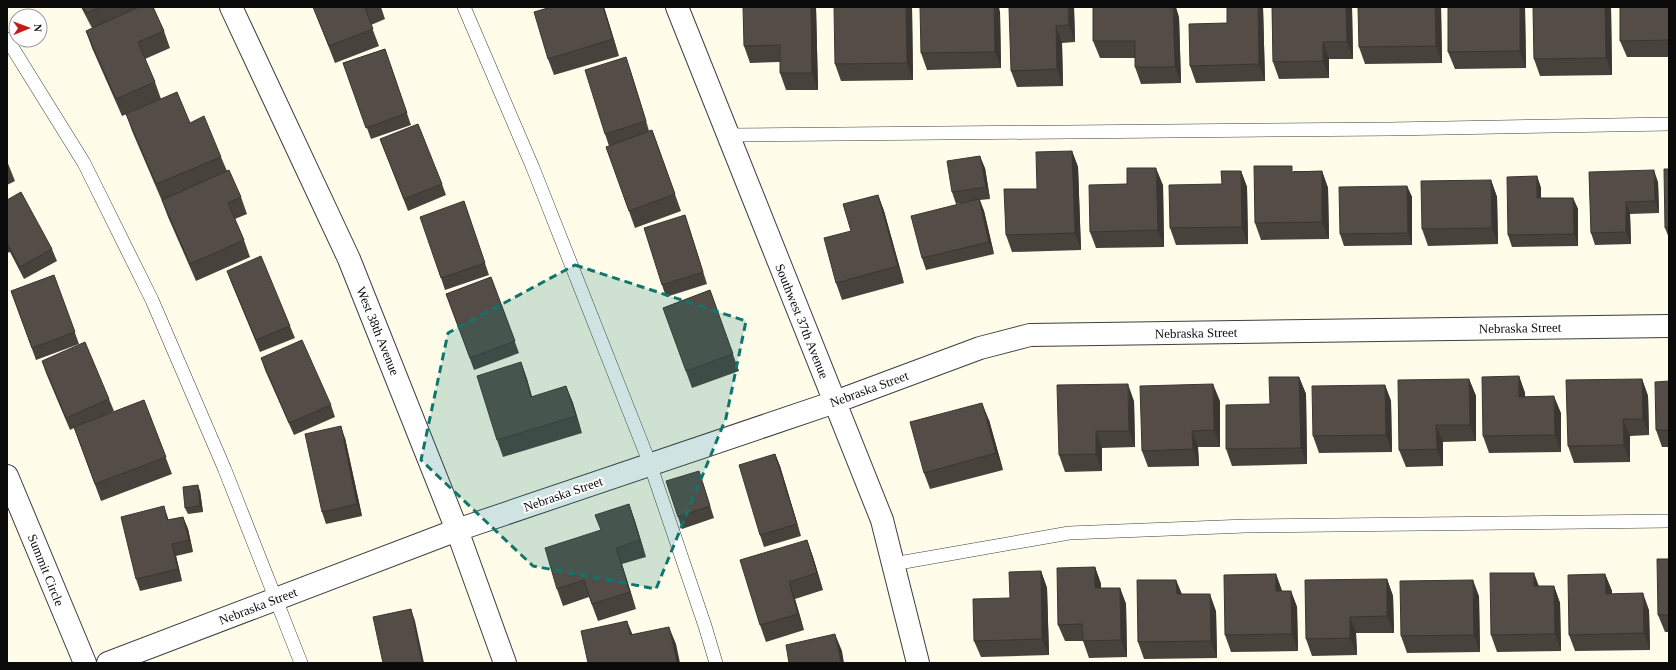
<svg xmlns="http://www.w3.org/2000/svg" width="1676" height="670" font-family="'Times New Roman',serif">
	<style>
		.lines { fill: none; stroke-linecap: round; stroke-linejoin: round }
		.lane-casing { stroke: #3e3e3e; stroke-width: 14 }
		.street-casing { stroke: #3e3e3e; stroke-width: 24 }
		.lane { stroke: #fff; stroke-width: 13 }
		.street { stroke: #fff; stroke-width: 22 }
		.wall { fill: #48423d }
		.shaded-wall { fill: #3b3632 }
		.building { fill: #544d47; stroke: #3b3632 }
		.marked { fill: #0f766e; fill-opacity: 0.2; stroke: #0f766e; stroke-width: 3; stroke-dasharray: 8 5; stroke-linejoin: round }
		.labels { text-anchor: middle; dominant-baseline: central; stroke-width: 4; stroke-linejoin: round; paint-order: stroke }
		.street-label { font-size: 13px; fill: #0b0b0b; stroke: #fff }
	</style>
	<rect width="100%" height="100%" fill="#fffce9"/>
	<g class="lines">
		<defs>
			<path id="lane" d="M 464,7 L 533,168 L 650,464 L 705,626 L 716,663
				M 7,39 L 84,163 L 152,300 L 225,470 L 301,663
				M 728,135 L 1390,129 L 1669,124
				M 893,564 L 1069,533 L 1246,526 L 1669,521"/>
			<path id="street" d="M 231,7 L 349,259 L 457,530 L 505,663
				M 677,7 L 882,520 L 918,663
				M 7,476 L 85,663
				M 108,663 L 457,530 L 835,402 L 980,348 L 1030,335 L 1669,326"/>
		</defs>
		<use href="#lane" class="lane-casing"/>
		<use href="#street" class="street-casing"/>
		<use href="#lane" class="lane"/>
		<use href="#street" class="street"/>
	</g>
	<path class="wall" d="M 81,7 L 153,7 L 164,31 L 170,48 L 145,59 L 155,82 L 161,99 L 122,116 L 92,48 L 86,31 L 92,28 Z
		M 313,7 L 381,7 L 385,19 L 371,25 L 379,46 L 335,63 Z
		M 551,7 L 604,7 L 619,56 L 554,75 L 548,59 Z
		M 816,7 L 818,90 L 786,90 L 780,73 L 780,62 L 750,63 L 744,46 Z
		M 912,7 L 913,80 L 841,81 L 835,64 Z
		M 1074,7 L 1075,42 L 1062,43 L 1063,86 L 1017,87 L 1011,71 Z
		M 1227,7 L 1263,7 L 1265,81 L 1196,83 L 1190,66 L 1227,23 Z
		M 1272,7 L 1352,7 L 1353,59 L 1329,59 L 1329,78 L 1279,79 L 1273,62 Z
		M 1441,7 L 1442,63 L 1365,64 L 1359,47 Z
		M 1525,7 L 1526,68 L 1455,69 L 1448,52 Z
		M 1533,7 L 1611,7 L 1612,75 L 1540,76 L 1534,59 Z
		M 1669,7 L 1669,57 L 1627,57 L 1620,41 Z
		M 1000,12 L 1001,68 L 927,70 L 921,53 Z
		M 1179,17 L 1181,83 L 1141,84 L 1135,67 L 1135,58 L 1100,58 L 1093,41 Z
		M 385,49 L 411,125 L 371,139 L 343,63 Z
		M 630,69 L 649,131 L 652,130 L 681,211 L 635,228 L 606,147 L 609,146 L 605,134 Z
		M 126,114 L 190,123 L 221,157 L 227,171 L 241,197 L 247,214 L 235,219 L 244,240 L 250,257 L 196,281 L 168,217 L 162,201 L 132,131 Z
		M 380,139 L 442,184 L 446,195 L 408,211 Z
		M 1072,151 L 1078,167 L 1081,250 L 1012,252 L 1006,235 L 1037,189 Z
		M 7,161 L 15,181 L 7,185 Z
		M 985,168 L 990,199 L 980,200 L 984,211 L 994,254 L 926,270 L 922,258 L 965,203 L 956,204 L 952,192 Z
		M 1669,169 L 1669,238 L 1665,228 Z
		M 1241,171 L 1247,187 L 1248,244 L 1176,245 L 1170,228 L 1222,184 Z
		M 1294,171 L 1322,171 L 1328,188 L 1329,239 L 1261,240 L 1255,223 Z
		M 1589,172 L 1658,182 L 1659,213 L 1630,214 L 1631,244 L 1595,245 L 1591,233 Z
		M 1537,176 L 1541,188 L 1541,198 L 1573,198 L 1578,209 L 1578,246 L 1512,247 L 1508,235 Z
		M 1491,180 L 1497,197 L 1498,244 L 1428,246 L 1422,229 Z
		M 1163,185 L 1164,247 L 1096,248 L 1090,232 Z
		M 1407,186 L 1412,197 L 1412,245 L 1344,246 L 1340,234 Z
		M 878,195 L 884,211 L 904,283 L 842,300 L 836,283 L 851,231 Z
		M 7,200 L 52,249 L 57,261 L 24,279 L 10,252 L 7,253 Z
		M 464,201 L 489,275 L 445,290 L 441,278 Z
		M 685,215 L 707,284 L 666,297 L 662,285 Z
		M 227,271 L 290,326 L 295,338 L 260,352 L 231,282 Z
		M 54,275 L 79,344 L 36,360 L 11,291 Z
		M 491,277 L 519,353 L 474,370 L 446,294 Z
		M 710,290 L 739,371 L 692,388 L 663,308 Z
		M 261,358 L 331,405 L 335,417 L 294,435 L 265,370 Z
		M 42,361 L 109,399 L 114,411 L 99,418 L 144,400 L 172,474 L 101,501 L 74,428 L 70,430 L 46,373 Z
		M 521,362 L 527,379 L 532,397 L 566,386 L 573,403 L 582,433 L 503,457 L 497,440 Z
		M 1519,376 L 1525,393 L 1525,397 L 1561,413 L 1561,452 L 1489,453 L 1483,436 Z
		M 1299,377 L 1306,394 L 1307,464 L 1232,466 L 1226,449 L 1270,404 Z
		M 1469,379 L 1476,396 L 1476,441 L 1443,442 L 1443,466 L 1406,467 L 1399,450 Z
		M 1642,379 L 1648,396 L 1649,435 L 1630,436 L 1630,462 L 1574,463 L 1568,446 Z
		M 1669,381 L 1669,447 L 1662,447 L 1656,430 Z
		M 1385,385 L 1391,401 L 1392,452 L 1319,453 L 1313,436 Z
		M 1134,401 L 1135,447 L 1102,448 L 1102,471 L 1065,472 L 1059,455 Z
		M 1220,401 L 1220,447 L 1198,447 L 1199,466 L 1148,467 L 1142,451 Z
		M 989,420 L 1003,470 L 930,489 L 924,473 Z
		M 345,438 L 362,516 L 326,524 L 322,512 Z
		M 775,454 L 780,466 L 801,536 L 764,547 L 760,535 Z
		M 703,483 L 714,518 L 682,529 L 678,517 Z
		M 200,491 L 203,512 L 188,514 L 185,508 Z
		M 629,504 L 635,521 L 646,557 L 622,564 L 636,609 L 598,621 L 589,597 L 563,606 L 557,589 L 601,530 Z
		M 183,517 L 188,529 L 193,552 L 176,556 L 182,581 L 140,591 L 136,579 L 168,520 Z
		M 807,540 L 813,557 L 823,590 L 795,599 L 804,630 L 766,642 L 760,625 Z
		M 1669,559 L 1669,632 L 1665,632 L 1658,615 Z
		M 1095,567 L 1101,584 L 1101,588 L 1120,588 L 1126,604 L 1127,657 L 1089,658 L 1083,641 L 1065,641 L 1058,625 Z
		M 1041,571 L 1047,588 L 1049,655 L 981,657 L 974,641 L 1010,598 Z
		M 1276,574 L 1282,591 L 1291,591 L 1297,607 L 1298,651 L 1231,652 L 1225,635 Z
		M 1605,574 L 1612,591 L 1612,594 L 1649,610 L 1650,650 L 1575,651 L 1569,635 Z
		M 1387,579 L 1393,596 L 1394,633 L 1356,633 L 1357,655 L 1312,656 L 1306,639 Z
		M 1176,580 L 1182,594 L 1216,611 L 1217,658 L 1144,659 L 1138,642 Z
		M 1539,586 L 1554,586 L 1560,603 L 1561,651 L 1497,652 L 1491,635 Z
		M 1479,596 L 1480,652 L 1407,653 L 1401,636 Z"/>
	<path class="shaded-wall" d="M 603,7 L 604,7 L 619,56 L 613,39 Z
		M 811,7 L 816,7 L 818,90 L 812,73 Z
		M 906,7 L 912,7 L 913,80 L 907,63 Z
		M 994,7 L 999,7 L 1000,12 L 1001,68 L 995,52 Z
		M 1068,7 L 1074,7 L 1075,42 L 1069,25 Z
		M 1173,7 L 1176,7 L 1179,17 L 1181,83 L 1175,67 Z
		M 1258,7 L 1263,7 L 1265,81 L 1259,64 Z
		M 1346,7 L 1352,7 L 1353,59 L 1347,42 Z
		M 1435,7 L 1441,7 L 1442,63 L 1436,46 Z
		M 1520,7 L 1525,7 L 1526,68 L 1520,51 Z
		M 1605,7 L 1611,7 L 1612,75 L 1606,58 Z
		M 1056,26 L 1062,43 L 1063,86 L 1057,69 Z
		M 1323,42 L 1329,59 L 1329,78 L 1323,61 Z
		M 626,57 L 630,69 L 650,133 L 646,121 Z
		M 1072,151 L 1078,167 L 1081,250 L 1075,233 Z
		M 980,156 L 985,168 L 990,199 L 986,187 Z
		M 1156,168 L 1163,185 L 1164,247 L 1158,230 Z
		M 1654,170 L 1658,182 L 1659,213 L 1655,201 Z
		M 1241,171 L 1247,187 L 1248,244 L 1242,227 Z
		M 1322,171 L 1328,188 L 1329,239 L 1322,222 Z
		M 1537,176 L 1541,188 L 1541,210 L 1537,198 Z
		M 1491,180 L 1497,197 L 1498,244 L 1492,228 Z
		M 1407,186 L 1412,197 L 1412,245 L 1408,233 Z
		M 878,195 L 884,211 L 904,283 L 898,266 Z
		M 1573,198 L 1578,209 L 1578,246 L 1574,234 Z
		M 979,199 L 984,211 L 994,254 L 989,242 Z
		M 1626,202 L 1630,214 L 1631,244 L 1626,232 Z
		M 685,215 L 689,227 L 707,284 L 703,272 Z
		M 521,362 L 527,379 L 537,414 L 531,397 Z
		M 1519,376 L 1525,393 L 1525,414 L 1519,397 Z
		M 1299,377 L 1306,394 L 1307,464 L 1301,448 Z
		M 1469,379 L 1476,396 L 1476,441 L 1470,425 Z
		M 1642,379 L 1648,396 L 1649,435 L 1643,419 Z
		M 1128,384 L 1134,401 L 1135,447 L 1129,431 Z
		M 1213,384 L 1220,401 L 1220,447 L 1214,430 Z
		M 1385,385 L 1391,401 L 1392,452 L 1386,435 Z
		M 566,386 L 573,403 L 582,433 L 576,416 Z
		M 1554,396 L 1561,413 L 1561,452 L 1555,435 Z
		M 982,403 L 989,420 L 1003,470 L 996,453 Z
		M 1623,419 L 1630,436 L 1630,462 L 1624,445 Z
		M 1436,425 L 1443,442 L 1443,466 L 1437,449 Z
		M 341,426 L 345,438 L 362,516 L 357,504 Z
		M 1096,431 L 1102,448 L 1102,471 L 1096,454 Z
		M 1192,431 L 1198,447 L 1199,466 L 1193,449 Z
		M 775,454 L 780,466 L 801,536 L 797,524 Z
		M 198,485 L 200,491 L 203,512 L 200,506 Z
		M 629,504 L 635,521 L 646,557 L 640,540 Z
		M 164,506 L 168,518 L 171,532 L 167,520 Z
		M 183,517 L 188,529 L 193,552 L 189,540 Z
		M 807,540 L 813,557 L 823,590 L 817,573 Z
		M 172,544 L 176,556 L 182,581 L 178,569 Z
		M 616,548 L 622,564 L 636,609 L 630,592 Z
		M 1095,567 L 1101,584 L 1101,605 L 1095,588 Z
		M 1041,571 L 1047,588 L 1049,655 L 1042,639 Z
		M 1534,573 L 1540,589 L 1534,586 Z
		M 1276,574 L 1282,591 L 1276,591 Z
		M 1605,574 L 1612,591 L 1612,611 L 1606,594 Z
		M 1387,579 L 1393,596 L 1394,633 L 1387,616 Z
		M 1176,580 L 1182,596 L 1177,594 Z
		M 1473,580 L 1479,596 L 1480,652 L 1474,635 Z
		M 789,582 L 795,599 L 804,630 L 798,614 Z
		M 1554,586 L 1560,603 L 1561,651 L 1555,634 Z
		M 1120,588 L 1126,604 L 1127,657 L 1121,640 Z
		M 1291,591 L 1297,607 L 1298,651 L 1292,634 Z
		M 1643,593 L 1649,610 L 1650,650 L 1644,633 Z
		M 1210,594 L 1216,611 L 1217,658 L 1211,641 Z
		M 411,609 L 415,621 L 424,663 L 422,663 Z
		M 1350,617 L 1356,633 L 1357,655 L 1350,638 Z
		M 627,621 L 634,638 L 630,635 Z
		M 669,627 L 676,644 L 680,663 L 677,663 Z
		M 835,634 L 842,651 L 844,663 L 841,663 Z"/>
	<path class="building" d="M 83,7 L 100,7 L 87,13 Z
		M 139,7 L 153,7 L 164,31 L 138,42 L 155,82 L 116,99 L 86,31 Z
		M 313,7 L 368,7 L 365,8 L 373,29 L 329,46 Z
		M 551,7 L 603,7 L 613,39 L 548,59 L 534,12 Z
		M 743,7 L 811,7 L 812,73 L 780,73 L 780,45 L 744,46 Z
		M 834,7 L 906,7 L 907,63 L 835,64 Z
		M 920,7 L 994,7 L 995,52 L 921,53 Z
		M 1009,7 L 1068,7 L 1069,25 L 1056,26 L 1057,69 L 1011,71 Z
		M 1093,7 L 1173,7 L 1175,67 L 1135,67 L 1135,41 L 1093,41 Z
		M 1227,7 L 1258,7 L 1259,64 L 1190,66 L 1189,24 L 1227,23 Z
		M 1272,7 L 1346,7 L 1347,42 L 1323,42 L 1323,61 L 1273,62 Z
		M 1358,7 L 1435,7 L 1436,46 L 1359,47 Z
		M 1448,7 L 1520,7 L 1520,51 L 1448,52 Z
		M 1533,7 L 1605,7 L 1606,58 L 1534,59 Z
		M 1620,7 L 1669,7 L 1669,40 L 1620,41 Z
		M 385,49 L 407,113 L 366,128 L 343,63 Z
		M 626,57 L 646,121 L 605,134 L 585,70 Z
		M 177,92 L 190,123 L 204,116 L 221,157 L 156,184 L 126,114 Z
		M 418,124 L 442,184 L 404,199 L 380,139 Z
		M 652,130 L 675,194 L 629,211 L 606,147 Z
		M 1072,151 L 1075,233 L 1006,235 L 1004,189 L 1037,189 L 1036,152 Z
		M 980,156 L 986,187 L 952,192 L 947,161 Z
		M 1254,166 L 1292,166 L 1292,172 L 1322,171 L 1322,222 L 1255,223 Z
		M 1127,168 L 1156,168 L 1158,230 L 1090,232 L 1089,185 L 1127,184 Z
		M 1664,169 L 1669,169 L 1669,227 L 1665,228 Z
		M 229,170 L 241,197 L 228,203 L 244,240 L 190,264 L 162,200 Z
		M 1654,170 L 1655,201 L 1626,202 L 1626,232 L 1591,233 L 1589,172 Z
		M 1221,171 L 1241,171 L 1242,227 L 1170,228 L 1169,185 L 1222,184 Z
		M 1537,176 L 1537,198 L 1573,198 L 1574,234 L 1508,235 L 1507,177 Z
		M 1491,180 L 1492,228 L 1422,229 L 1421,181 Z
		M 1407,186 L 1408,233 L 1340,234 L 1339,187 Z
		M 21,192 L 52,249 L 20,267 L 7,243 L 7,200 Z
		M 878,195 L 898,266 L 836,283 L 824,238 L 851,231 L 843,204 Z
		M 979,199 L 989,242 L 922,258 L 911,216 Z
		M 464,201 L 485,263 L 441,278 L 420,217 Z
		M 685,215 L 703,272 L 662,285 L 644,228 Z
		M 261,256 L 290,326 L 256,340 L 227,271 Z
		M 54,275 L 75,332 L 32,348 L 11,291 Z
		M 491,277 L 515,341 L 470,358 L 446,294 Z
		M 710,290 L 733,354 L 686,371 L 663,308 Z
		M 302,340 L 331,405 L 289,423 L 261,358 Z
		M 85,342 L 109,399 L 66,418 L 42,361 Z
		M 521,362 L 531,397 L 566,386 L 576,416 L 497,440 L 477,376 Z
		M 1519,376 L 1519,397 L 1554,396 L 1555,435 L 1483,436 L 1482,377 Z
		M 1269,377 L 1299,377 L 1301,448 L 1226,449 L 1226,405 L 1270,404 Z
		M 1469,379 L 1470,425 L 1436,425 L 1437,449 L 1399,450 L 1398,380 Z
		M 1642,379 L 1643,419 L 1623,419 L 1624,445 L 1568,446 L 1566,380 Z
		M 1669,381 L 1669,430 L 1656,430 L 1655,382 Z
		M 1128,384 L 1129,431 L 1096,431 L 1096,454 L 1059,455 L 1057,385 Z
		M 1213,384 L 1214,430 L 1192,431 L 1193,449 L 1142,451 L 1140,386 Z
		M 1385,385 L 1386,435 L 1313,436 L 1312,386 Z
		M 144,400 L 166,457 L 95,484 L 74,427 Z
		M 982,403 L 996,453 L 924,473 L 910,422 Z
		M 341,426 L 357,504 L 322,512 L 305,434 Z
		M 775,454 L 797,524 L 760,535 L 739,465 Z
		M 699,471 L 710,506 L 678,517 L 666,481 Z
		M 198,485 L 200,506 L 185,508 L 183,487 Z
		M 629,504 L 640,540 L 616,548 L 630,592 L 592,604 L 584,580 L 557,589 L 545,548 L 601,530 L 595,515 Z
		M 164,506 L 167,520 L 183,517 L 189,540 L 172,544 L 178,569 L 136,579 L 121,517 Z
		M 807,540 L 817,573 L 789,582 L 798,614 L 760,625 L 740,560 Z
		M 1657,559 L 1669,559 L 1669,615 L 1658,615 Z
		M 1095,567 L 1095,588 L 1120,588 L 1121,640 L 1083,641 L 1082,624 L 1058,625 L 1057,568 Z
		M 1041,571 L 1042,639 L 974,641 L 973,599 L 1010,598 L 1009,572 Z
		M 1490,573 L 1534,573 L 1534,586 L 1554,586 L 1555,634 L 1491,635 Z
		M 1276,574 L 1276,591 L 1291,591 L 1292,634 L 1225,635 L 1224,575 Z
		M 1605,574 L 1606,594 L 1643,593 L 1644,633 L 1569,635 L 1568,575 Z
		M 1387,579 L 1387,616 L 1350,617 L 1350,638 L 1306,639 L 1305,580 Z
		M 1137,580 L 1176,580 L 1177,594 L 1210,594 L 1211,641 L 1138,642 Z
		M 1473,580 L 1474,635 L 1401,636 L 1400,581 Z
		M 411,609 L 422,663 L 383,663 L 373,617 Z
		M 627,621 L 630,635 L 669,627 L 677,663 L 588,663 L 581,631 Z
		M 835,634 L 841,663 L 789,663 L 786,645 Z"/>
	<path class="marked" d="M 575,265 L 746,321 L 726,418 L 656,589 L 533,566 L 421,460 L 448,333 Z"/>
	<g class="labels">
		<g class="street-label">
			<text transform="translate(802 321) rotate(68)">Southwest 37th Avenue</text>
			<text transform="translate(1520 328) rotate(-1)">Nebraska Street</text>
			<text transform="translate(378 331) rotate(68)">West 38th Avenue</text>
			<text transform="translate(1196 333) rotate(-1)">Nebraska Street</text>
			<text transform="translate(869 389) rotate(-20)">Nebraska Street</text>
			<text transform="translate(563 494) rotate(-19)">Nebraska Street</text>
			<text transform="translate(46 570) rotate(68)">Summit Circle</text>
			<text transform="translate(258 606) rotate(-21)">Nebraska Street</text>
		</g>
	</g>
	<rect width="1676" height="670" fill="none" stroke="#0b0b0b" stroke-width="16"/>
	<g transform="translate(28 28) rotate(89)"><circle r="19" fill="#ffffff" stroke="#9d9d9d"/>
	<path d="M0-3L7 15L0 10L-7 15Z" fill="#c51b1a"/>
	<text y="-6" font-size="11" font-weight="bold" text-anchor="middle" fill="#0b0b0b">N</text>
	</g>
</svg>
